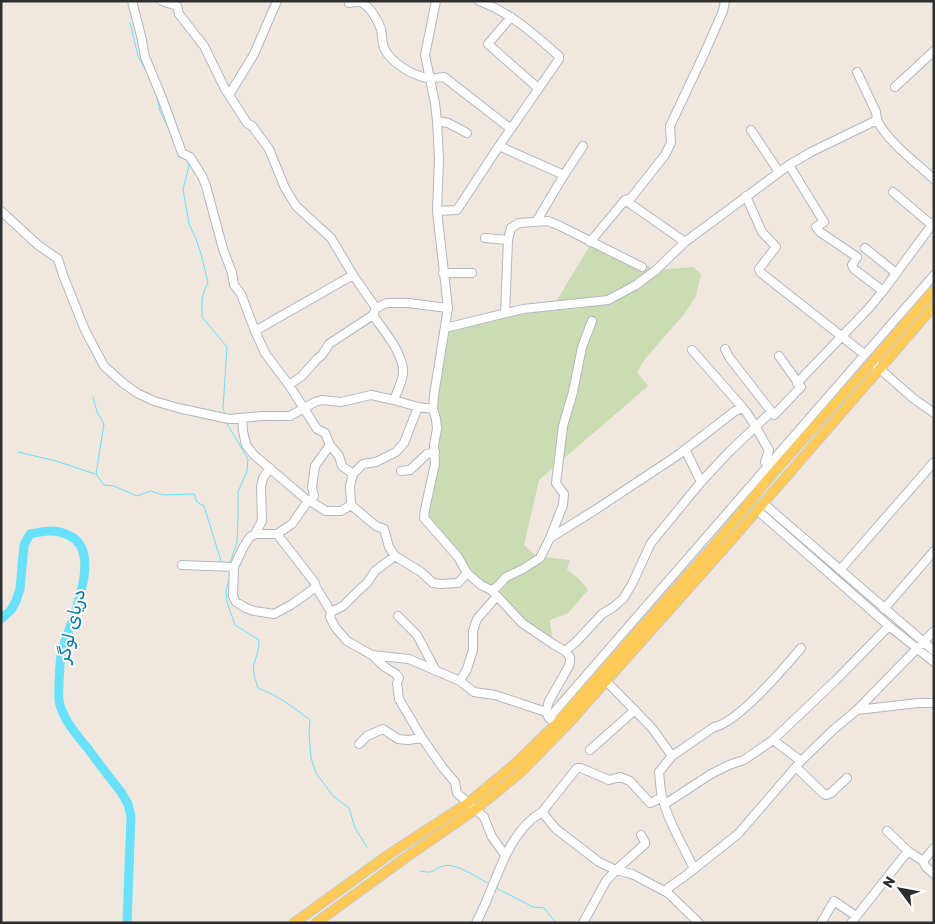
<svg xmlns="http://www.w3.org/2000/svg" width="935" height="924" font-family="Rubik,'Noto Naskh Arabic',sans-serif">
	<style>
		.cemetery { fill: #cbdcb4 }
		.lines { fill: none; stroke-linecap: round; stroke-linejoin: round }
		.stream { stroke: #68e1fc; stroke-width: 1 }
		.river { stroke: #68e1fc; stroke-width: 9 }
		.minor-casing { stroke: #b3b7c2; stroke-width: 10 }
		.major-casing { stroke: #c9c9c9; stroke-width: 11 }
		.minor { stroke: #fff; stroke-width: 8 }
		.major { stroke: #ffca56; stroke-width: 9 }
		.labels { text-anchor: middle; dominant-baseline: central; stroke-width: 4; stroke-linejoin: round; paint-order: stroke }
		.water-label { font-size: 18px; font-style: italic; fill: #017ba8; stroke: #fff }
	</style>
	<rect width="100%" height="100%" fill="#f0e8df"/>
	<path class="cemetery" d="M 593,240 L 656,270 L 693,267 L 701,274 L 696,296 L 685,313 L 645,359 L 637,372 L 648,386 L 539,480 L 524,545 L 536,556 L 570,560 L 567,570 L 579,579 L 588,590 L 568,613 L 550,620 L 553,644 L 481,585 L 428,523 L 425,509 L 435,464 L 433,409 L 445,328 L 554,305 Z"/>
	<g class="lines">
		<path class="stream" d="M 130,23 L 138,56 L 149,76
			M 156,93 L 160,111 L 170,131
			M 187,159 L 189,166 L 183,189 L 189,224 L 196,239 L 201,254 L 208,283 L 204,291 L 202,299 L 202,317 L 227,347 L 223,408 L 225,415
			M 93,397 L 97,412 L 104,424 L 96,474 L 104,485 L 114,486 L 137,496 L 151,491 L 163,495 L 194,494 L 197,502 L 204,506 L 221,561
			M 226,422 L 248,459 L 247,471 L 238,492 L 238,519 L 237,542 L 230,563
			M 18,452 L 56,461 L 95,474
			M 230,577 L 226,590 L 227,602 L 235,625 L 259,640 C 259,650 257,654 254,664 C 252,672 256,681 258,688 C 279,696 293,707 310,720 L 309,734 L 311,758 L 316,773 L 333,796 L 349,808 L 355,828 L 367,847
			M 420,871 C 436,874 431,870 443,866 C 455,862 480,879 491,885
			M 496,888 L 533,907 L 544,908 L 556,923"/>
		<path class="river" d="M 1,619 L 11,610 L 16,601 L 20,589 L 24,545 L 30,534 C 44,531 55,529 68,535 C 107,551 67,627 61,655 C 60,663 58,693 59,701 C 63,720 77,735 89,750 C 99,764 110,778 121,792 L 128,804 L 131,816 L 127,923"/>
		<defs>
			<path id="minor" d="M 132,1 L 142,40 L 145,57 L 162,98 L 182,153 L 190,157 L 202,176 L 206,186 L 223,249 L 232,273 L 234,285 L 241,294 L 255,331 L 265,353 L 289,385 L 317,429 L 325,433 L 330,445 L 339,456 L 342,466 L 353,474
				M 162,1 L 177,6 L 179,14 L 204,46 L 225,89 L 229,95
				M 277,1 L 254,54 L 229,95 L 247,123 L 252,126 L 269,149 L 285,188 L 296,206 L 331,238 L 353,275 L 376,308 L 387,303 L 408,303 L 448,308
				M 436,1 L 425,55 L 435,103 L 437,121 L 439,159 L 437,211 L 448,308 L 434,395 L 433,409 L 436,419 L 437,429 L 434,445 L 435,464 L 425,509 L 424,518 L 458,557 L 467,573 L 481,585 L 491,590 L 497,596 L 522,623 L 553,644 L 565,651 L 570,657 L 570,661 L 569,666 L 549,701 L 546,712 L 549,718 L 557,723
				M 349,3 C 352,3 357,1 360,2 C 369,4 378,21 381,29 C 382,35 382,42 384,48 C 391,63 413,76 428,78 C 433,79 439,77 444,77 L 511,129
				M 511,17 L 488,44 L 538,88
				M 895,87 L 934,51
				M 877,120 C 888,142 915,162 934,179
				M 437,121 L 448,123 L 467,133
				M 751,130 L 779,172
				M 499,146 L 564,175
				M 789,165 L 824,222 L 816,227 L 820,232 L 857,257 L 852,265 L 854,269 L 883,291
				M 893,192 L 934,227
				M 746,196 L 762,232 L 776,247 L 759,269 L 760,272 L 864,354
				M 625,200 L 685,242
				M 1,211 L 38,245 L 58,259 L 63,275 L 85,330 L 104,366 L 123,383 L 137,393 L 154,401 L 178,408 L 229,419 L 263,416 L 290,416 L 315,402 L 322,400 L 341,402 L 371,395 L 394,400 L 418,407 L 433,409
				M 437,211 L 457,210 L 499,146 L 559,59 L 559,56 C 535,35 510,12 479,1
				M 536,222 L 564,175 L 583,146
				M 485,238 L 508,240
				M 590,242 L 625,200 L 631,198 L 665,155 L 671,143 L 670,126 L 705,52 L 723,11 L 725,1
				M 865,248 L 896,273
				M 443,273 L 472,273
				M 505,313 L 508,240 L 511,228 L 519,223 L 548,221 L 560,226 L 642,267
				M 373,315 C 383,330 405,355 403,374 C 402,382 397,392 394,400
				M 445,328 L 523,309 L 608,300 L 636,285 L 656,270 L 685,242 L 789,165 L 811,152 L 877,120 L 876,112 L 857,72
				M 255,331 L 353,275
				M 725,349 L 729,357 L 774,415 L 801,387 L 779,356
				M 692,350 L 743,408
				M 872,362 L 914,399 L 934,413
				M 797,383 L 869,308 L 883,291 L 934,222
				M 289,385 L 302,376 L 317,359 L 322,355 L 329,344 L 373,315 L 376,308
				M 242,418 L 243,431 L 246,445 L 254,455 L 308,501
				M 685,449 L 701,482
				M 401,471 L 410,470 L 427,454 L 435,452
				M 310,501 L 326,511 L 341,511 L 351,505 L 376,526 L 384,529 L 389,547 L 395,556 L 421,572 L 433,583 L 440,584 L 458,583 L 467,573
				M 763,503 L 934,651
				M 351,505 L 350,486 L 353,474 L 363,464 L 376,462 L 396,452 L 404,443 L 418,407
				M 757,510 L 889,626 L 934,662
				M 255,534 L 262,521 L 261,487 L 263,478 L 270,468
				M 277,534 L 315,583 L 316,587 L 331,612
				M 550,538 L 563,505 L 564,494 L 556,483 L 563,426 L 573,392 L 582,347 L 592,321
				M 395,556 L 375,571 L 367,583 L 359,590 L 343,606 L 331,612 L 330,617 L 335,627 L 347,641 L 372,655 L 385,667 L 396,674 L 399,678 L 397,683 L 399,699 L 422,738 L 443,768 L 455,782 L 457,793 L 484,817 L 492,837 L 505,855
				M 182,565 L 234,567
				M 840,570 L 934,462
				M 316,587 L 291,605 L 274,614 L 254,611 L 246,608 L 236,602 L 233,596 L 234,567 L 244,546 L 250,537 L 255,534 L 277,534 L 292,524 L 308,501 L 310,501 L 314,496 L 312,487 L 315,466 L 330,445
				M 491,590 L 497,587 L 506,577 L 523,569 L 540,558 L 550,538 L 595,510 L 678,455 L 735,411 L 743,408 C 754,421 760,436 769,450 L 765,462 L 769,467
				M 884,609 L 934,551
				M 398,616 L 417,635 L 436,671
				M 565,651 L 576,642 L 602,614 L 612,608 L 623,599 L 632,584 L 651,543 L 701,482 L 730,451 L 771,412
				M 372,655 L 409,659 L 460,681 L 474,692 L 495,695 L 546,712
				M 460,681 L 467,669 L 473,650 L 473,631 L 477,619 L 497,596
				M 606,681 L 652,728 L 672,756
				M 857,710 L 934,631
				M 549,718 L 934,275
				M 773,740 L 801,761
				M 359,744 L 367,736 L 383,729 L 398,739 L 408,740 L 422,738
				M 590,750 L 635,710
				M 796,767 L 824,794 L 826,795 L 831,793 L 847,778
				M 665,804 L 711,774 L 729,765 L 744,760 L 773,740 L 835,681 L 889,626
				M 542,812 L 556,829 L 599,862 L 616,870 L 632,874 L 668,893 L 699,923
				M 887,831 L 908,851 L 923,861
				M 934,848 L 923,861 L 926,867 L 934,874
				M 694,869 C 683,845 668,822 662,796 C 660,788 660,780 659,772 L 672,756 L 714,727 C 737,723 785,667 801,648
				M 668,893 L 668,888 L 685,876 L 738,834 L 801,761 L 833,730 L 857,710 L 918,703 L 934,703
				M 476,923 C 496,887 505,833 542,812 L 577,768 L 581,768 L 609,780 L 620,777 L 630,781 L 650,803 L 653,802 L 662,797
				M 583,923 L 606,881 L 616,870 L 645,844 L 645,842 L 641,835
				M 821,923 L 834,901 L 856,916
				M 851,923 L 908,851"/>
			<path id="major" d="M 294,923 L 391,853 L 468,803 L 516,763 L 557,723 L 717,542 L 773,473 L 872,362 L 934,290
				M 316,923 L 405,858 L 476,809 L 521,772 L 569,723 L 606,681 L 727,545 L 934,306"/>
		</defs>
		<use href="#minor" class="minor-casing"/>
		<use href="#major" class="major-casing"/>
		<use href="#minor" class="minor"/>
		<use href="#major" class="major"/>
	</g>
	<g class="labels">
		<g class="water-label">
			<text transform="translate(71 626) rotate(-77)">دریای لوگر</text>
		</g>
	</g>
	<rect width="935" height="924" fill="none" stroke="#2e2e2e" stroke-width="5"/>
	<g transform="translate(900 889) rotate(302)" stroke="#ffffff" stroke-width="4" paint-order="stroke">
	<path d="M0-4L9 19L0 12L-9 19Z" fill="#2e2e2e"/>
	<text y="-8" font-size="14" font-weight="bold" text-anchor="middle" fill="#2e2e2e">N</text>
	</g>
</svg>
